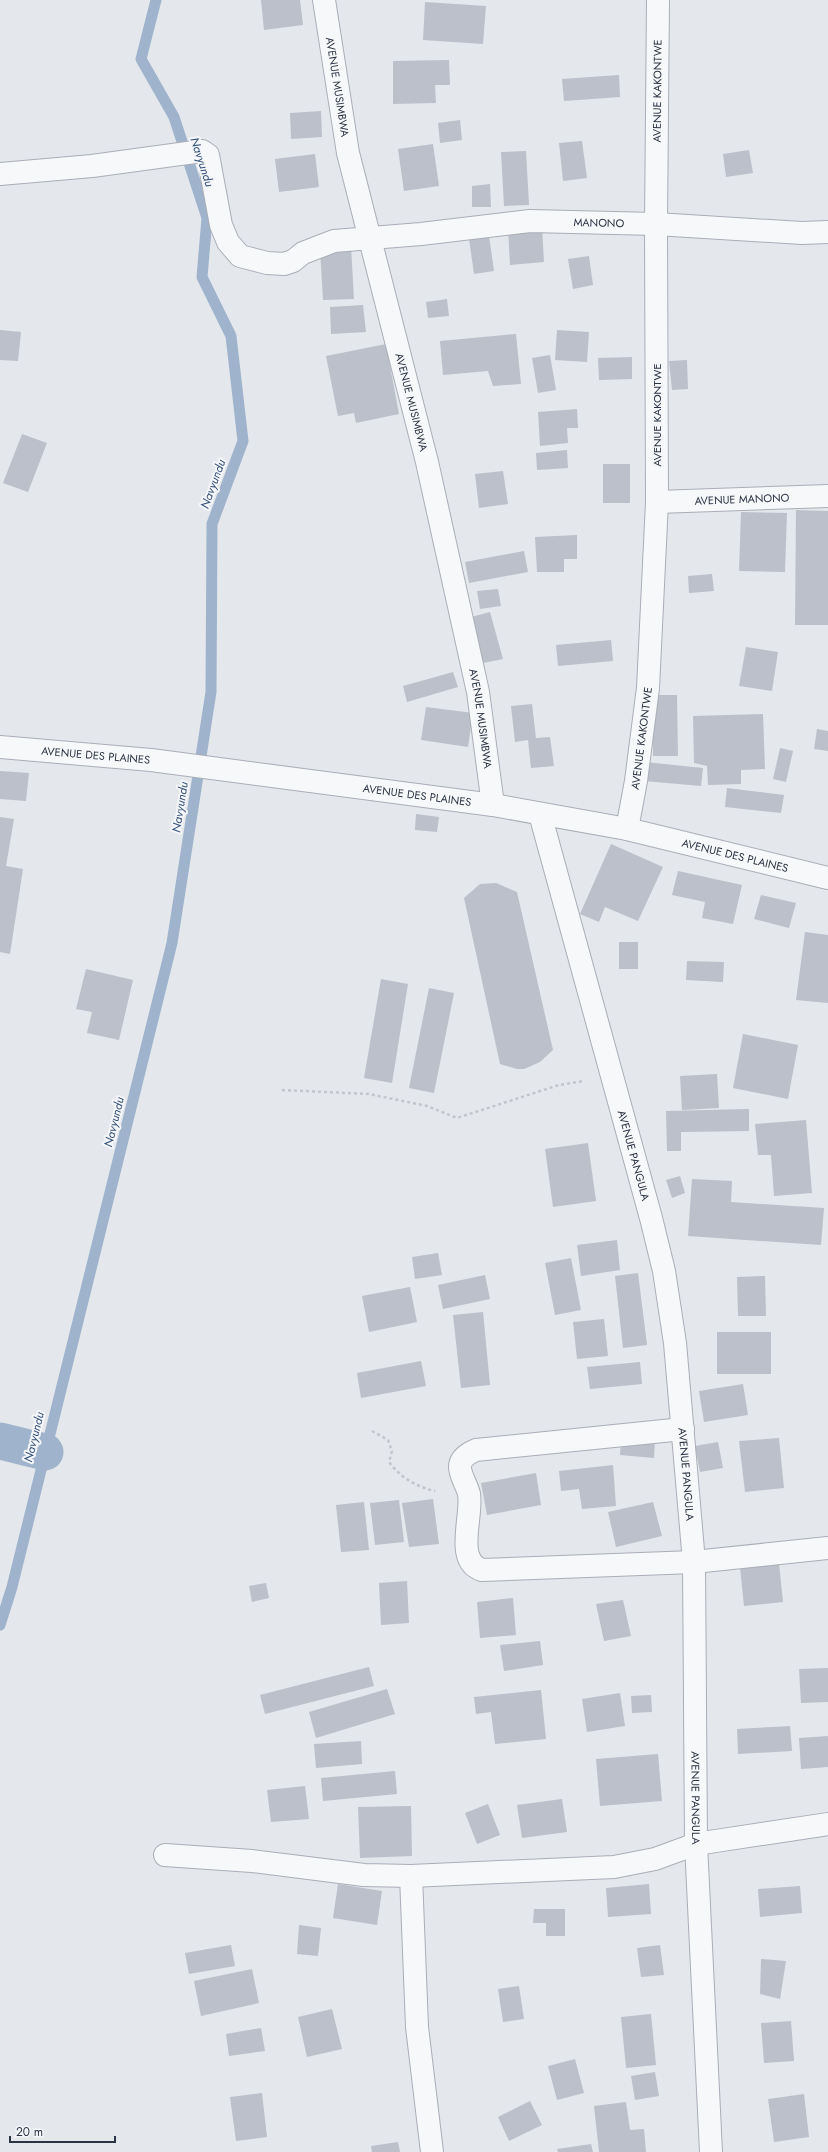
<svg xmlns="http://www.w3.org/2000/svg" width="828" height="2152" font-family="Jost,sans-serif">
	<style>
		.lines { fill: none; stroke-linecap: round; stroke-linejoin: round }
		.stream { stroke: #9fb4cc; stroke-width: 11 }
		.canal { stroke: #9fb4cc; stroke-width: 37 }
		.building { fill: #bbc0ca }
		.minor-casing { stroke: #a9aeb7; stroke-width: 24 }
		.tertiary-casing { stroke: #a9aeb7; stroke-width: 24 }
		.path { stroke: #c2c5cb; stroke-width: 2.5; stroke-dasharray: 3 3; stroke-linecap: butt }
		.minor { stroke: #f7f8fa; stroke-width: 22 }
		.tertiary { stroke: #f7f8fa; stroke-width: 22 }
		.labels { text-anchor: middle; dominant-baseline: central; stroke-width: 4; stroke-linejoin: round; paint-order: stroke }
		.street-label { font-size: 11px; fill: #2b3445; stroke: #f4f6f9 }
		.water-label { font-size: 12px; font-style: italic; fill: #34527a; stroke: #f4f6f9 }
	</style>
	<rect width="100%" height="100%" fill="#e4e7ec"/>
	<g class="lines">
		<path class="stream" d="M 0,1625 L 12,1587 L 172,943 L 211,692 L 212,524 L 243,441 L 231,336 L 202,277 L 207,218 L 174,117 L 141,59 L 156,0"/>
		<path class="canal" d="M 0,1441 L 45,1452"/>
	</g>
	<path class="building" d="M 261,0 L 300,0 L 303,25 L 264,30 Z
		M 425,2 L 486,6 L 483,44 L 423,40 Z
		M 449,60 L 450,85 L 435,85 L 436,103 L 393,104 L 393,61 Z
		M 619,75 L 620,97 L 564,101 L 562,79 Z
		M 321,111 L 322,137 L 291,139 L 290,113 Z
		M 460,120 L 462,140 L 440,143 L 438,123 Z
		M 582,141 L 587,178 L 563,181 L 559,143 Z
		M 433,144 L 439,186 L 404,191 L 398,149 Z
		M 749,150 L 753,173 L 726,177 L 723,154 Z
		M 526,151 L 529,205 L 504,206 L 501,152 Z
		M 315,154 L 319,187 L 279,192 L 275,159 Z
		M 490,184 L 491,207 L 472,207 L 472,186 Z
		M 542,226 L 544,262 L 510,265 L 508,228 Z
		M 489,236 L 494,271 L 474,274 L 469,239 Z
		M 351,246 L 354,299 L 323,300 L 320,248 Z
		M 589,256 L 593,285 L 573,289 L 568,259 Z
		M 447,299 L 449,316 L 428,318 L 426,302 Z
		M 363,305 L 366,332 L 331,334 L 330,307 Z
		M 0,330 L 21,332 L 18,361 L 0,360 Z
		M 557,330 L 589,332 L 587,362 L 555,360 Z
		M 516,334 L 521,384 L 493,386 L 488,371 L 443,375 L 440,341 Z
		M 386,344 L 399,414 L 356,423 L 354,413 L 338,416 L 326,356 Z
		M 550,355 L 556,390 L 538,393 L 532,358 Z
		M 632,357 L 632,379 L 599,380 L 598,358 Z
		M 687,360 L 688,389 L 672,390 L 669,361 Z
		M 577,409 L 578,428 L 567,428 L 568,443 L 540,446 L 538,412 Z
		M 22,434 L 47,443 L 28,492 L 3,483 Z
		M 567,450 L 568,468 L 537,470 L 536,453 Z
		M 603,464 L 630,464 L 630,503 L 603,503 Z
		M 503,471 L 508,504 L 479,508 L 475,474 Z
		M 796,510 L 828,511 L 828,625 L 795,625 Z
		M 741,512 L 787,513 L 785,572 L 739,571 Z
		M 577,535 L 577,559 L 564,559 L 564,572 L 537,572 L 535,537 Z
		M 524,551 L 528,572 L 469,583 L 465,562 Z
		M 712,574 L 714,591 L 689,593 L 688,576 Z
		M 498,589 L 501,606 L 480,609 L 477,591 Z
		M 490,612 L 503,659 L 483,663 L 471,617 Z
		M 611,640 L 613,661 L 558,666 L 556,645 Z
		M 746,647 L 778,652 L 772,691 L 739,686 Z
		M 453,672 L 458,687 L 407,702 L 403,686 Z
		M 653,695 L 677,695 L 678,756 L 653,756 Z
		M 532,704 L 536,738 L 550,737 L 554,766 L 531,768 L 528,740 L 515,742 L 511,706 Z
		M 426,707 L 473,713 L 468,747 L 421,740 Z
		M 763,714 L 765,769 L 741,770 L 741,784 L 708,785 L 707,766 L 694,763 L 693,716 Z
		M 817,729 L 828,731 L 828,751 L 814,749 Z
		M 780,748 L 793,751 L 786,782 L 773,779 Z
		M 645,762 L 703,768 L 701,786 L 644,781 Z
		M 0,771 L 29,773 L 26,801 L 0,799 Z
		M 727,788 L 784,795 L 781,813 L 725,807 Z
		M 416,814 L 439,817 L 437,832 L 415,830 Z
		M 0,817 L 14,819 L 6,866 L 23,869 L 10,954 L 0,952 Z
		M 611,844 L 663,867 L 638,921 L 605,907 L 599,922 L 580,914 Z
		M 678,871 L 742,885 L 733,924 L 702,918 L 705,902 L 672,895 Z
		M 496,883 L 517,892 L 553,1050 L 540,1062 L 524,1069 L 517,1069 L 500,1064 L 464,898 L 480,884 Z
		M 761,895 L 796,903 L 789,928 L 754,919 Z
		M 805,932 L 828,935 L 828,1003 L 796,1000 Z
		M 619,942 L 638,942 L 638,969 L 619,969 Z
		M 687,961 L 724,962 L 723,982 L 686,980 Z
		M 86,969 L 133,980 L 119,1040 L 87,1033 L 92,1012 L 76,1009 Z
		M 381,979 L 408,984 L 392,1083 L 364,1078 Z
		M 429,988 L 454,993 L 434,1093 L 409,1088 Z
		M 743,1034 L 798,1045 L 788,1099 L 733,1088 Z
		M 717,1074 L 719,1108 L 682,1110 L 680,1076 Z
		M 749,1109 L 749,1131 L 681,1132 L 681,1151 L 667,1151 L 666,1111 Z
		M 806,1120 L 812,1193 L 774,1196 L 771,1155 L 758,1155 L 755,1124 Z
		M 588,1143 L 596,1201 L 553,1207 L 545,1149 Z
		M 680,1176 L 685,1193 L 672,1198 L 666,1180 Z
		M 692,1179 L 732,1181 L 731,1202 L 824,1208 L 821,1245 L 688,1236 Z
		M 617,1240 L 620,1270 L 581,1276 L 577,1245 Z
		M 438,1253 L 442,1275 L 415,1279 L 412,1257 Z
		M 571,1258 L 581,1310 L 555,1315 L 545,1263 Z
		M 638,1273 L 647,1345 L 623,1348 L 615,1276 Z
		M 485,1275 L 490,1299 L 443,1309 L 438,1285 Z
		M 765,1276 L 766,1316 L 738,1316 L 737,1277 Z
		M 410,1287 L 417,1322 L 369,1332 L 362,1296 Z
		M 483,1312 L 490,1385 L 461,1388 L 453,1315 Z
		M 604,1319 L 608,1356 L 577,1359 L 573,1322 Z
		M 717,1332 L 771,1332 L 771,1374 L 717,1374 Z
		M 421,1361 L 426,1386 L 361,1398 L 357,1373 Z
		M 640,1362 L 642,1384 L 590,1389 L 587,1367 Z
		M 743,1384 L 748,1415 L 704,1422 L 699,1391 Z
		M 779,1438 L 784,1488 L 745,1492 L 739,1441 Z
		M 621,1439 L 655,1441 L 654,1458 L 620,1455 Z
		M 718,1442 L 723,1468 L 700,1472 L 695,1446 Z
		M 613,1465 L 616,1506 L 582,1509 L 579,1489 L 561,1491 L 559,1471 Z
		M 536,1473 L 541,1505 L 487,1515 L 481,1483 Z
		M 433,1499 L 439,1544 L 409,1547 L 402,1503 Z
		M 399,1500 L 404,1542 L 375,1545 L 370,1503 Z
		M 364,1502 L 369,1550 L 341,1552 L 336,1505 Z
		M 653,1502 L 662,1536 L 616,1547 L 608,1512 Z
		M 779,1563 L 783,1602 L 744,1606 L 740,1567 Z
		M 407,1581 L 409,1623 L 381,1625 L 379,1583 Z
		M 266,1583 L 269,1598 L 252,1602 L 249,1586 Z
		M 513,1598 L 516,1635 L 480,1638 L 477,1602 Z
		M 623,1600 L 631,1636 L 604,1641 L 596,1604 Z
		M 540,1641 L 543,1665 L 504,1671 L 500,1645 Z
		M 369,1667 L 374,1686 L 265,1714 L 260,1695 Z
		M 828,1668 L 828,1702 L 801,1703 L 799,1669 Z
		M 387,1689 L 395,1714 L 316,1738 L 309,1712 Z
		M 541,1690 L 546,1739 L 495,1744 L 491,1712 L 476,1714 L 474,1697 Z
		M 620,1693 L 625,1726 L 587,1732 L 582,1699 Z
		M 651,1695 L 652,1712 L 632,1713 L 631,1696 Z
		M 790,1726 L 792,1751 L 738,1754 L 737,1729 Z
		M 828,1736 L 828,1767 L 801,1769 L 799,1738 Z
		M 361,1741 L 362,1764 L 316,1768 L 314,1744 Z
		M 658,1754 L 662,1801 L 600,1806 L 596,1759 Z
		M 395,1771 L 397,1794 L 323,1801 L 321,1778 Z
		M 305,1786 L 309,1819 L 271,1822 L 267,1790 Z
		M 562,1799 L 567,1832 L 522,1838 L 517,1805 Z
		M 488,1804 L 500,1835 L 477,1844 L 465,1813 Z
		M 411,1806 L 412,1856 L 360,1858 L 358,1807 Z
		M 338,1884 L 382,1891 L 377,1925 L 333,1918 Z
		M 649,1884 L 651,1914 L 608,1917 L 606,1888 Z
		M 800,1886 L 802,1913 L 760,1917 L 758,1889 Z
		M 534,1909 L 565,1909 L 565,1936 L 546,1936 L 546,1923 L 533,1923 Z
		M 299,1925 L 321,1928 L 318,1956 L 297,1954 Z
		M 231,1945 L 235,1966 L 189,1974 L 185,1953 Z
		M 660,1945 L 664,1975 L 641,1977 L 637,1948 Z
		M 761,1959 L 786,1961 L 780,1999 L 760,1994 Z
		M 252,1969 L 259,2003 L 201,2016 L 194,1981 Z
		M 519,1986 L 524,2019 L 503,2022 L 498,1989 Z
		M 332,2009 L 342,2049 L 307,2057 L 298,2017 Z
		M 651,2014 L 656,2065 L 626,2068 L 621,2017 Z
		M 791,2021 L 794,2061 L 764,2063 L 761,2023 Z
		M 261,2028 L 265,2051 L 229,2056 L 226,2034 Z
		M 575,2059 L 584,2093 L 557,2100 L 548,2066 Z
		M 655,2072 L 659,2096 L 635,2100 L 631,2076 Z
		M 262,2093 L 267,2137 L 236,2141 L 230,2097 Z
		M 804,2094 L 809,2137 L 774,2142 L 768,2099 Z
		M 530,2101 L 542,2125 L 509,2141 L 498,2117 Z
		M 626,2102 L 630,2130 L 644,2129 L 646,2152 L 599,2152 L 594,2106 Z
		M 398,2142 L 400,2152 L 372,2152 L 371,2146 Z
		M 591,2144 L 593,2152 L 558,2152 L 557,2149 Z"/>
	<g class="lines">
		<defs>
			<g id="minor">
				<path id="s1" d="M 324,0 L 348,153 L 427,462 L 478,692 L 493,805"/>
				<path id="s2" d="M 0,174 L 92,166 L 202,151 L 208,155 L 221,225 L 228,242 L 240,256 L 267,263 L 284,264 L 293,261 L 303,253 L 334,241 L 421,234 L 530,221 L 656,224 L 802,233 L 828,232"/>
				<path id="s3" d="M 657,502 L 828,496"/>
				<path id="s4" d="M 540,814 L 651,1218 L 664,1271 L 675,1343 L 694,1562 L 696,1844 L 711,2152"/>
				<path id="s5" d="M 627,829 L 636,781 L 648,688 L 657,502 L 656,224 L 658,0"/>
				<path d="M 683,1429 L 476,1450 C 469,1453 460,1458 460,1467 C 460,1476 467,1485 469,1494 C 473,1516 454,1561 482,1570 L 694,1562 L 828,1548"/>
				<path d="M 165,1855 L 252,1861 L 364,1875 L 411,1876 L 614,1867 L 655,1859 L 696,1844 L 828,1824"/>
				<path d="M 411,1876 L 417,2027 L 432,2152"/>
			</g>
			<g id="tertiary">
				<path id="s6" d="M 0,747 L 151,760 L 493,805 L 627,829 L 828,878"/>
			</g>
		</defs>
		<use href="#minor" class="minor-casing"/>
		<use href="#tertiary" class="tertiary-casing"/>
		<path class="path" d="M 282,1090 L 369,1094 L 427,1106 L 457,1118 L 559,1085 L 583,1081
			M 372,1431 L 388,1440 L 392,1451 L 389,1462 C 401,1478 417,1487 435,1491"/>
		<use href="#minor" class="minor"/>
		<use href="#tertiary" class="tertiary"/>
	</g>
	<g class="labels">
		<g class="street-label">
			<text stroke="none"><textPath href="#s1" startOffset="88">AVENUE MUSIMBWA</textPath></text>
			<text stroke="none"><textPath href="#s5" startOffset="740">AVENUE KAKONTWE</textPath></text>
			<text stroke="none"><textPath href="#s2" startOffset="685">MANONO</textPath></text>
			<text stroke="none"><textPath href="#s1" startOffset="412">AVENUE MUSIMBWA</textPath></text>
			<text transform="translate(657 415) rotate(-90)">AVENUE KAKONTWE</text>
			<text stroke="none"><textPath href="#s3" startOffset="85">AVENUE MANONO</textPath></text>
			<text stroke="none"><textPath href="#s1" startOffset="736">AVENUE MUSIMBWA</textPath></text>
			<text stroke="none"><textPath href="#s5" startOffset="92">AVENUE KAKONTWE</textPath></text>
			<text stroke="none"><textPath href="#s6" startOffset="96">AVENUE DES PLAINES</textPath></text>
			<text stroke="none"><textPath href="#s6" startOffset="420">AVENUE DES PLAINES</textPath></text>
			<text stroke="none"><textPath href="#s6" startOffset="744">AVENUE DES PLAINES</textPath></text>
			<text stroke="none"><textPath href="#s4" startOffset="354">AVENUE PANGULA</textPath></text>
			<text stroke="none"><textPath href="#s4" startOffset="678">AVENUE PANGULA</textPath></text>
			<text stroke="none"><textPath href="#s4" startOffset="1002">AVENUE PANGULA</textPath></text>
		</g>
		<g class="water-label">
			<text transform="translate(202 162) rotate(72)">Navyundu</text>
			<text transform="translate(213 484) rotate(-70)">Navyundu</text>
			<text transform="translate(180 807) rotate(-81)">Navyundu</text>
			<text transform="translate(114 1122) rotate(-76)">Navyundu</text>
			<text transform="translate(34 1437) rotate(-76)">Navyundu</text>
		</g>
	</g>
	<path d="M10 2136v6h105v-6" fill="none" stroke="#2b3445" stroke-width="2"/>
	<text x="16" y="2136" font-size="12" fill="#2b3445" stroke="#f4f6f9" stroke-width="3" paint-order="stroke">20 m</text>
</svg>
